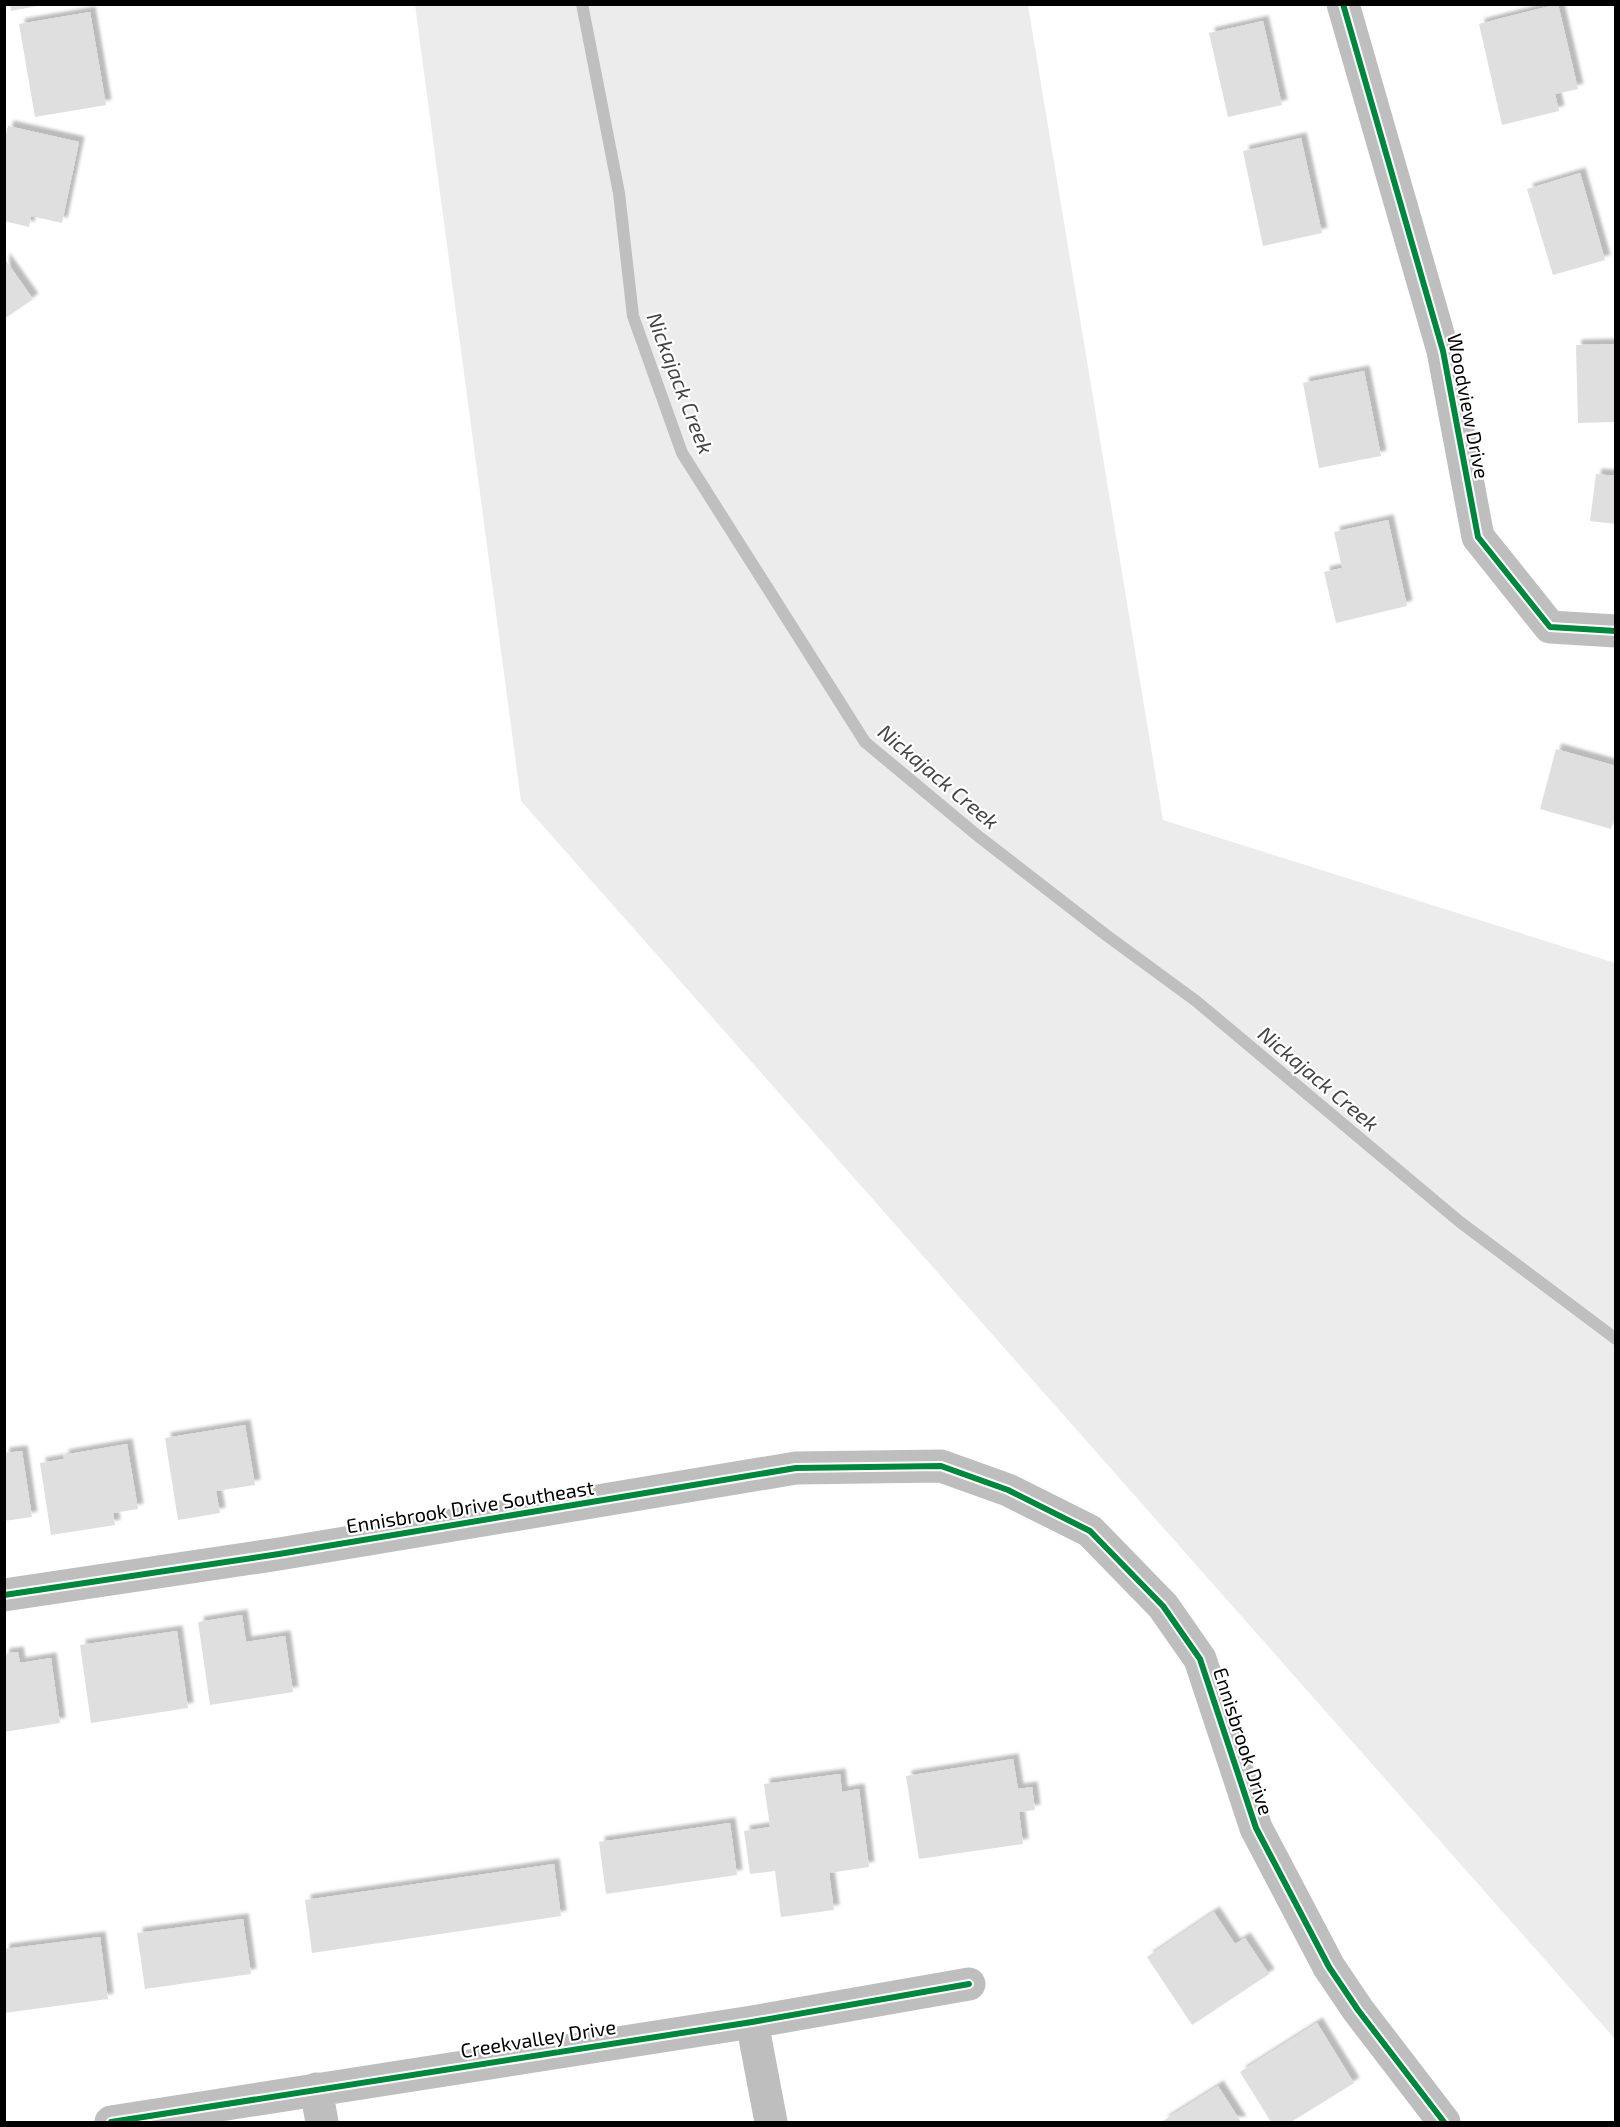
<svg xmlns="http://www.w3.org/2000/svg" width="1620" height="2127" font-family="'Exo 2',sans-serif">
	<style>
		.green { fill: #ececec }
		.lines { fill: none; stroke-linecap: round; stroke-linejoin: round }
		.stream { stroke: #bfbfbf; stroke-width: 12 }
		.building { fill: #dfdfdf; filter: url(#shadow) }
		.minor { stroke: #bebebe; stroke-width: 33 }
		.cycleway-casing { stroke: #fff; stroke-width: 10 }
		.cycleway { stroke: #00873e; stroke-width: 6 }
		.labels { text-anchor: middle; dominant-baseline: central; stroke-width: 4.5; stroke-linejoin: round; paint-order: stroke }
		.street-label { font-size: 20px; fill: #000; stroke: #fff }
		.water-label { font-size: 21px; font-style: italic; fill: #444; stroke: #fff }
	</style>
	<defs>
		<filter id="shadow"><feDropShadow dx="5.5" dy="-5.5" stdDeviation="1.5" flood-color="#0004"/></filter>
	</defs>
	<rect width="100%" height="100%" fill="#fff"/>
	<path class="green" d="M 415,5 L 1028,5 L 1163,820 L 1615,963 L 1615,2039 L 521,801 Z"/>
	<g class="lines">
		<path class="stream" d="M 582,4 L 619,193 L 633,316 L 682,453 L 865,742 L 978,836 L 1106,935 L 1196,1001 L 1460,1222 L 1616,1339"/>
	</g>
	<path class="building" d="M 1558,4 L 1578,89 L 1555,94 L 1559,111 L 1502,125 L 1479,24 Z
		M 10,5 L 37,5 L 37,6 L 11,11 Z
		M 90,12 L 106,105 L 35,117 L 19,24 Z
		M 1263,21 L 1282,105 L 1228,117 L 1209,33 Z
		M 8,126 L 79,142 L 62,223 L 31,216 L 29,227 L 4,221 L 4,144 Z
		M 1301,138 L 1322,233 L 1263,246 L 1243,151 Z
		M 1580,173 L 1605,260 L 1553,275 L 1527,189 Z
		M 4,258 L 33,299 L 4,319 Z
		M 1616,344 L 1616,422 L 1578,423 L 1576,345 Z
		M 1364,371 L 1381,456 L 1319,468 L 1303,383 Z
		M 1596,474 L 1616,476 L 1616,524 L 1590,521 Z
		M 1388,520 L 1407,606 L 1336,623 L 1324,572 L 1342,568 L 1334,532 Z
		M 1556,749 L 1616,766 L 1616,814 L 1611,829 L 1540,809 Z
		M 245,1425 L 255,1485 L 216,1491 L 220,1513 L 178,1520 L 165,1438 Z
		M 127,1444 L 138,1509 L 113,1513 L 115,1525 L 51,1535 L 40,1463 L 64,1459 L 63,1455 Z
		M 22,1451 L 32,1517 L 4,1521 L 4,1453 Z
		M 242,1615 L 246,1642 L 285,1636 L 293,1692 L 210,1705 L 198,1622 Z
		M 177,1631 L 188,1708 L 91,1723 L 80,1645 Z
		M 18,1652 L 20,1663 L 51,1658 L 60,1723 L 4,1732 L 4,1654 Z
		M 1013,1759 L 1018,1789 L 1032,1787 L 1035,1810 L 1019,1812 L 1023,1844 L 919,1859 L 906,1776 Z
		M 840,1774 L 842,1792 L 859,1789 L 869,1867 L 829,1873 L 834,1910 L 781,1917 L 775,1871 L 750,1874 L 744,1831 L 770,1827 L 764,1784 Z
		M 730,1823 L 737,1875 L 606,1894 L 599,1842 Z
		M 554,1864 L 561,1916 L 312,1953 L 305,1900 Z
		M 1214,1912 L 1235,1944 L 1245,1938 L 1269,1974 L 1192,2025 L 1147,1957 Z
		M 243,1919 L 251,1974 L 145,1989 L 137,1933 Z
		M 100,1937 L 108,1999 L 4,2013 L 4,1949 Z
		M 1317,2023 L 1354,2083 L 1291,2122 L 1271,2122 L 1240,2072 Z
		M 1218,2086 L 1241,2122 L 1161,2122 Z"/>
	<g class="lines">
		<path class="minor" d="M 1343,4 L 1443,351 L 1478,537 L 1550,627 L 1616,631
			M 4,1595 L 279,1554 L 796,1468 L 941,1466 L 1008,1490 L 1090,1531 L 1163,1606 L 1200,1659 L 1256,1828 L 1329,1967 L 1358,2010 L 1444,2122
			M 752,2022 L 771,2122
			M 316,2089 L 322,2122
			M 111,2122 L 752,2022 L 969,1984"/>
		<defs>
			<path id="cycleway" d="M 1343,4 L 1443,351 L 1478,537 L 1550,627 L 1616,631
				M 4,1595 L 279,1554 L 796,1468 L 941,1466 L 1008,1490 L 1090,1531 L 1163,1606 L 1200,1659 L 1256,1828 L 1329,1967 L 1358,2010 L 1444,2122
				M 111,2122 L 752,2022 L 969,1984"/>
		</defs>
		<use href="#cycleway" class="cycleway-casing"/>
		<use href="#cycleway" class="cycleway"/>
	</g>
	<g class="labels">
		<g class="street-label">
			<text transform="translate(1469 406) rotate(79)">Woodview Drive</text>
			<text transform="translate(470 1506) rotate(-9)">Ennisbrook Drive Southeast</text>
			<text transform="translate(1244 1741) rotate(72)">Ennisbrook Drive</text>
			<text transform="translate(538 2038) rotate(-9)">Creekvalley Drive</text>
		</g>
		<g class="water-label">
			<text transform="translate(681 383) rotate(69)">Nickajack Creek</text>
			<text transform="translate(939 776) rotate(40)">Nickajack Creek</text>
			<text transform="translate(1319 1078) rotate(40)">Nickajack Creek</text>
		</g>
	</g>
	<rect width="1620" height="2127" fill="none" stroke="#000000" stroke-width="12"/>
</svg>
